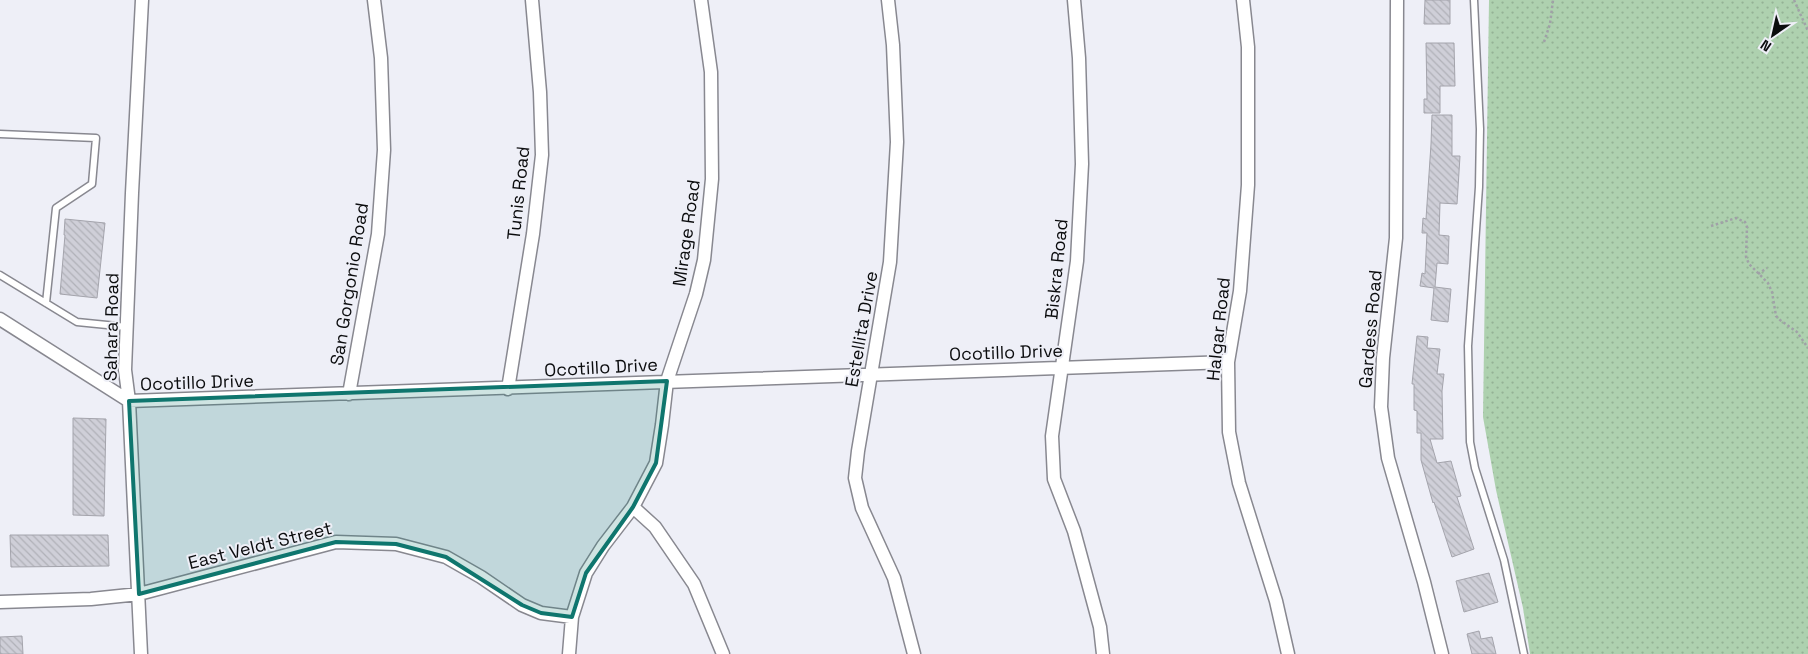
<svg xmlns="http://www.w3.org/2000/svg" width="1808" height="654" font-family="'Space Grotesk',sans-serif">
	<style>
		.grass { fill: url(#grass-dots) }
		.building { fill: url(#building-back-hatch); stroke: #a4a4ac }
		.lines { fill: none; stroke-linecap: round; stroke-linejoin: round }
		.lane-casing { stroke: #888890; stroke-width: 9 }
		.street-casing { stroke: #888890; stroke-width: 15 }
		.path { stroke: #a0a1a7; stroke-width: 2.5; stroke-dasharray: 2.5 2.5; stroke-linecap: butt }
		.lane { stroke: #fff; stroke-width: 6 }
		.street { stroke: #fff; stroke-width: 12 }
		.marked { fill: #0f766e; fill-opacity: 0.2; stroke: #0f766e; stroke-width: 4; stroke-linejoin: round }
		.labels { text-anchor: middle; dominant-baseline: central; stroke-width: 4; stroke-linejoin: round; paint-order: stroke }
		.street-label { font-size: 18px; fill: #0b0c0e; stroke: #eeeff7 }
	</style>
	<defs>
		<pattern id="grass-dots" width="8" height="8" patternUnits="userSpaceOnUse" patternTransform="scale(1.25)"><rect width="8" height="8" fill="#aed1af"/><path d="M2 2h.1M6 6h.1" fill="none" stroke="#94b295" stroke-width="1.8" stroke-linecap="round"/></pattern>
		<pattern id="building-back-hatch" width="6" height="6" patternUnits="userSpaceOnUse" patternTransform="scale(1.25)"><rect width="6" height="6" fill="#cfcfd8"/><path d="M-1 5l2 2M0 0l6 6M5-1l2 2" fill="none" stroke="#b0b1b8"/></pattern>
	</defs>
	<rect width="100%" height="100%" fill="#eeeff7"/>
	<path class="grass" d="M 1489,0 L 1808,0 L 1808,654 L 1530,654 L 1523,608 L 1496,490 L 1483,417 Z"/>
	<path class="building" d="M 1425,0 L 1450,0 L 1450,24 L 1424,24 Z
		M 1426,43 L 1454,43 L 1455,86 L 1440,86 L 1440,113 L 1424,113 L 1424,99 L 1427,99 Z
		M 1432,115 L 1452,115 L 1452,156 L 1460,156 L 1457,204 L 1440,203 L 1439,235 L 1449,236 L 1448,264 L 1437,263 L 1435,287 L 1451,289 L 1448,322 L 1431,320 L 1434,288 L 1420,286 L 1422,273 L 1425,274 L 1427,233 L 1422,233 L 1423,218 L 1426,219 L 1431,144 Z
		M 65,219 L 105,223 L 97,298 L 60,294 L 65,235 L 64,235 Z
		M 1417,336 L 1428,337 L 1427,348 L 1440,349 L 1437,374 L 1444,374 L 1442,391 L 1443,439 L 1430,439 L 1437,463 L 1451,461 L 1461,496 L 1457,497 L 1474,549 L 1452,557 L 1434,502 L 1433,503 L 1421,460 L 1421,433 L 1417,433 L 1417,411 L 1414,410 L 1414,384 L 1412,384 Z
		M 73,418 L 106,419 L 104,516 L 73,515 Z
		M 10,535 L 108,535 L 109,566 L 11,567 Z
		M 1489,573 L 1498,602 L 1464,612 L 1456,581 Z
		M 1479,631 L 1481,639 L 1492,637 L 1496,654 L 1472,654 L 1467,634 Z
		M 22,636 L 23,654 L 0,654 L 0,637 Z"/>
	<g class="lines">
		<defs>
			<path id="lane" d="M 1474,0 L 1480,129 L 1479,187 L 1468,346 L 1470,442 L 1475,468 L 1504,560 L 1524,654
				M 0,134 L 96,138 L 92,184 L 56,208 L 46,303
				M 0,275 L 77,322 L 127,327"/>
			<path id="street" d="M 888,0 L 893,45 L 897,142 L 890,262 L 858,451 L 855,478 L 862,508 L 894,578 L 914,654
				M 1074,0 L 1079,58 L 1082,164 L 1077,261 L 1052,436 L 1054,479 L 1074,531 L 1100,627 L 1103,654
				M 1243,0 L 1248,47 L 1248,185 L 1240,291 L 1228,362 L 1229,432 L 1239,483 L 1276,601 L 1288,654
				M 1397,0 L 1396,238 L 1383,358 L 1381,407 L 1388,458 L 1424,582 L 1442,654
				M 0,319 L 129,401 L 1228,362
				M 508,389 L 533,234 L 542,155 L 540,92 L 532,0
				M 349,394 L 378,234 L 384,150 L 381,58 L 374,0
				M 633,507 L 655,527 L 694,584 L 723,654
				M 0,602 L 91,599 L 139,594 L 336,542 L 396,544 L 446,557 L 481,577 L 522,605 L 541,613 L 572,617
				M 141,654 L 129,401 L 125,370 L 132,193 L 142,0
				M 569,654 L 572,617 L 586,573 L 603,546 L 633,507 L 656,463 L 662,425 L 667,381 L 696,294 L 704,260 L 712,179 L 711,72 L 701,0"/>
		</defs>
		<use href="#lane" class="lane-casing"/>
		<use href="#street" class="street-casing"/>
		<path class="path" d="M 1794,0 L 1808,31
			M 1544,42 L 1550,24 L 1553,0
			M 1711,226 L 1736,218 L 1745,222 L 1747,227 L 1746,257 L 1749,264 L 1768,283 L 1772,292 L 1776,316 L 1780,320 L 1797,332 L 1808,348
			M 1758,274 L 1767,268"/>
		<use href="#lane" class="lane"/>
		<use href="#street" class="street"/>
	</g>
	<path class="marked" d="M 667,381 L 656,463 L 633,507 L 586,573 L 572,617 L 541,613 L 522,605 L 446,557 L 396,544 L 336,542 L 139,594 L 129,401 Z"/>
	<g class="labels">
		<g class="street-label">
			<text transform="translate(518 193) rotate(-84)">Tunis Road</text>
			<text transform="translate(686 233) rotate(-82)">Mirage Road</text>
			<text transform="translate(1056 269) rotate(-84)">Biskra Road</text>
			<text transform="translate(349 284) rotate(-81)">San Gorgonio Road</text>
			<text transform="translate(111 327) rotate(-89)">Sahara Road</text>
			<text transform="translate(861 329) rotate(-80)">Estellita Drive</text>
			<text transform="translate(1218 329) rotate(-84)">Halgar Road</text>
			<text transform="translate(1370 329) rotate(-85)">Gardess Road</text>
			<text transform="translate(1006 352) rotate(-2)">Ocotillo Drive</text>
			<text transform="translate(601 367) rotate(-3)">Ocotillo Drive</text>
			<text transform="translate(197 382) rotate(-2)">Ocotillo Drive</text>
			<text transform="translate(260 545) rotate(-14)">East Veldt Street</text>
		</g>
	</g>
	<g transform="translate(1773 35) rotate(214)" stroke="#eeeff7" stroke-width="4" paint-order="stroke">
	<path d="M0-4L9 19L0 12L-9 19Z" fill="#0b0c0e"/>
	<text y="-8" font-size="14" font-weight="bold" text-anchor="middle" fill="#0b0c0e">N</text>
	</g>
</svg>
